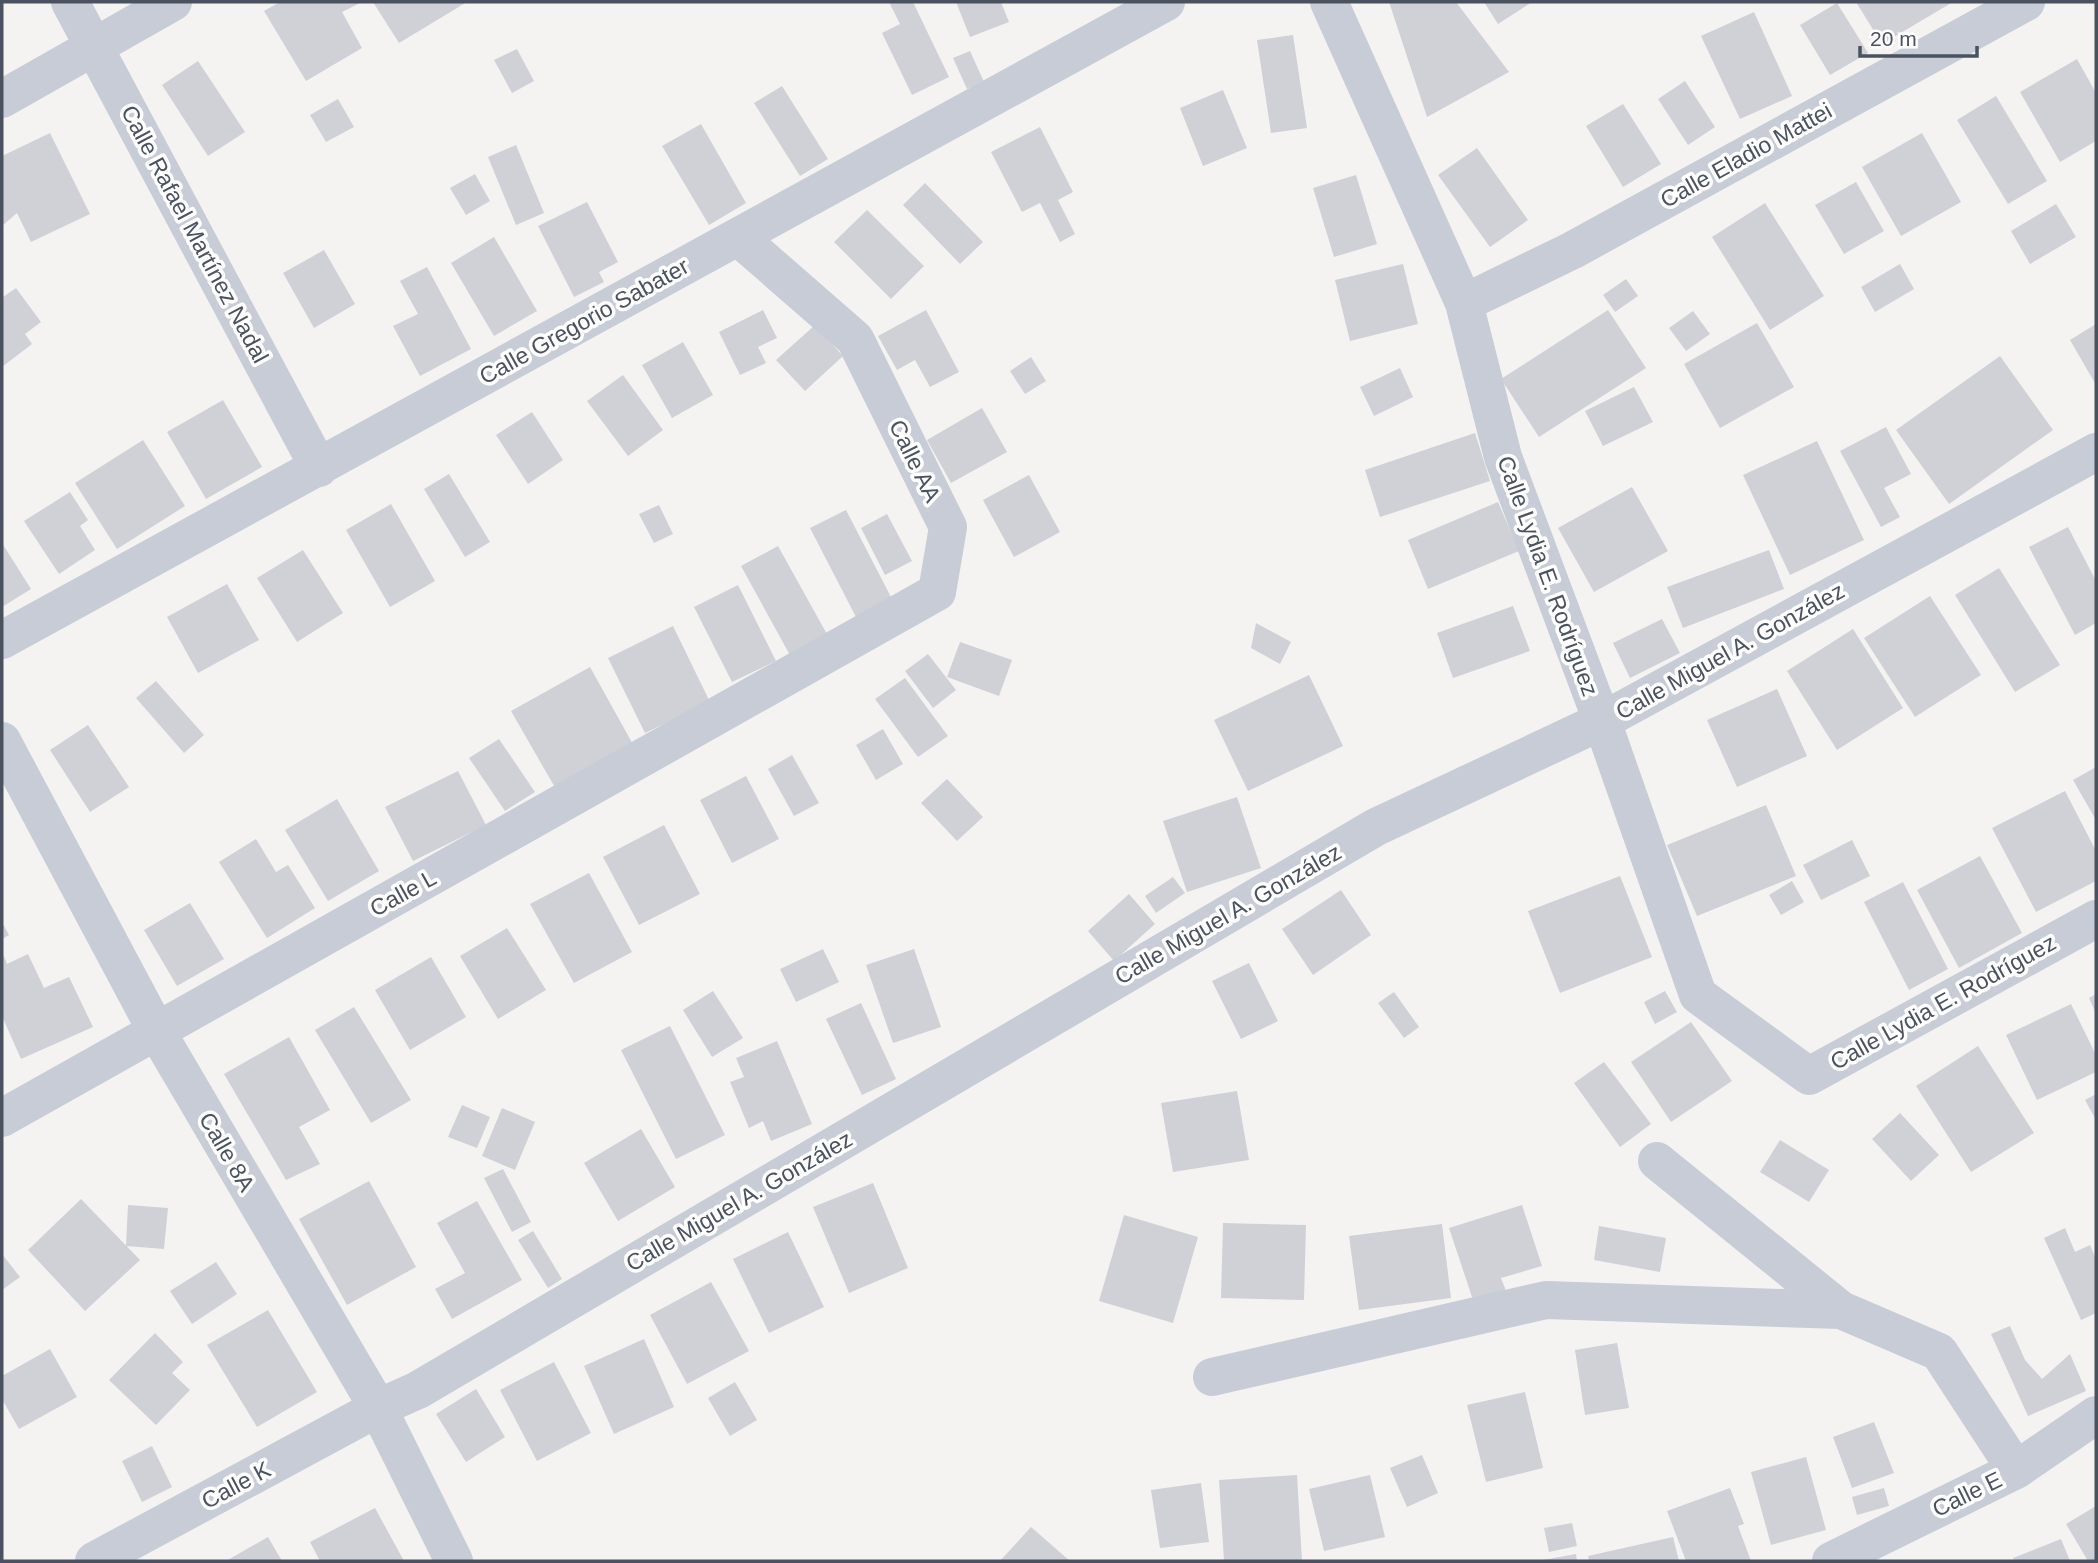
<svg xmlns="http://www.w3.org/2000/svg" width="2098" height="1563" font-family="Helvetica,sans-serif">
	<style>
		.building { fill: #cfd1d6 }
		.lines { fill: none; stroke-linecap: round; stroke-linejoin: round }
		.minor { stroke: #c7ccd6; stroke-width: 38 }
		.labels { text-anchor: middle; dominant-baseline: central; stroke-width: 7; stroke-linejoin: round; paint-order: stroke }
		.street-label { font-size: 23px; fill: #4a525f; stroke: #fff }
	</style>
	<rect width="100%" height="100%" fill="#f4f3f2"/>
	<path class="building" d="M 280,2 L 362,2 L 342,12 L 362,48 L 306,81 L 264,11 Z
		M 373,2 L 467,2 L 399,43 Z
		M 889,2 L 913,2 L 949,77 L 912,95 L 882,33 L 900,24 Z
		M 956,2 L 1001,2 L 1009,22 L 970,37 Z
		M 1389,2 L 1456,2 L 1509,72 L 1427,117 Z
		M 1484,2 L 1532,2 L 1498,24 Z
		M 1856,2 L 1953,2 L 1882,44 Z
		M 1837,3 L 1868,53 L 1830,75 L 1800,25 Z
		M 1754,12 L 1792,96 L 1740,119 L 1701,36 Z
		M 1293,35 L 1307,128 L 1271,133 L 1257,40 Z
		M 517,49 L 534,81 L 512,93 L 494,60 Z
		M 970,51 L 984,82 L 967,89 L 953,58 Z
		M 2077,59 L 2096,93 L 2096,141 L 2060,162 L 2020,92 Z
		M 198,61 L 245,132 L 208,156 L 162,85 Z
		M 1685,81 L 1715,127 L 1688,145 L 1658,99 Z
		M 782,86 L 828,159 L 800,176 L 754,103 Z
		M 1223,90 L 1247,148 L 1203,166 L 1180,108 Z
		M 1996,96 L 2047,181 L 2008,204 L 1957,120 Z
		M 338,99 L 354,127 L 326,142 L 310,115 Z
		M 1623,104 L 1661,164 L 1623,187 L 1586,126 Z
		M 701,124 L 746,203 L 709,225 L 662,146 Z
		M 1040,127 L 1073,192 L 1058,200 L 1075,234 L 1060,242 L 1040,203 L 1022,212 L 991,152 Z
		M 50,133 L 90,214 L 31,242 L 17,213 L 2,226 L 2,156 Z
		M 1922,133 L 1961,202 L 1901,236 L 1862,167 Z
		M 516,145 L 544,213 L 516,225 L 488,157 Z
		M 1477,148 L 1528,220 L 1490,247 L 1438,175 Z
		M 475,174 L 490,201 L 466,215 L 450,188 Z
		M 1356,175 L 1377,244 L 1334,257 L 1313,188 Z
		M 1856,182 L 1884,231 L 1844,254 L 1815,205 Z
		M 925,183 L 983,242 L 960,264 L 903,205 Z
		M 587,202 L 618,262 L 599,272 L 604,282 L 574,297 L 538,226 Z
		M 1765,203 L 1824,296 L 1770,330 L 1712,237 Z
		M 2056,204 L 2076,237 L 2030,264 L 2011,231 Z
		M 867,210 L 924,266 L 891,299 L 834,242 Z
		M 494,237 L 537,311 L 494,336 L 451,263 Z
		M 324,250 L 355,304 L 314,328 L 283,273 Z
		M 1403,264 L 1418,324 L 1350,341 L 1335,280 Z
		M 1900,264 L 1914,289 L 1875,312 L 1861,287 Z
		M 427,267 L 471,349 L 420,376 L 393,326 L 418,314 L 400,281 Z
		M 1626,279 L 1638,296 L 1615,312 L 1603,295 Z
		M 16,288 L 41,322 L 25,334 L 32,344 L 2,367 L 2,295 L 3,297 Z
		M 763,310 L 777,338 L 758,347 L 766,363 L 740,375 L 719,332 Z
		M 926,310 L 959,372 L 930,387 L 915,360 L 897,370 L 878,336 Z
		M 1608,310 L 1646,368 L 1539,437 L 1501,379 Z
		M 1693,311 L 1710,334 L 1686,351 L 1669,328 Z
		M 1757,323 L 1794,387 L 1720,428 L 1684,364 Z
		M 2096,324 L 2096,385 L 2070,340 Z
		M 815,325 L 843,356 L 805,391 L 776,360 Z
		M 683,342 L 713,395 L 672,418 L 642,365 Z
		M 2000,356 L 2053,430 L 1949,504 L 1896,430 Z
		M 1031,357 L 1046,381 L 1025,394 L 1010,371 Z
		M 1400,368 L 1413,397 L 1374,416 L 1360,387 Z
		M 623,375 L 663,430 L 628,456 L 587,401 Z
		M 1634,387 L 1653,422 L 1603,446 L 1585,411 Z
		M 223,400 L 262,467 L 206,499 L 167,432 Z
		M 982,408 L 1007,452 L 951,483 L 927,440 Z
		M 532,412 L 563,460 L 528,484 L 496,435 Z
		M 1886,427 L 1911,474 L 1884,488 L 1900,517 L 1881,527 L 1840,451 Z
		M 1475,433 L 1490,481 L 1380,517 L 1365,470 Z
		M 143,440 L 185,506 L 117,549 L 75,483 Z
		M 1817,441 L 1864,540 L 1790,575 L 1743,475 Z
		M 449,474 L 490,542 L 465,557 L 424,489 Z
		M 1029,475 L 1060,532 L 1014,557 L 983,500 Z
		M 1632,487 L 1668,551 L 1594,592 L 1558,528 Z
		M 70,492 L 88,520 L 80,526 L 95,550 L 59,574 L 24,521 Z
		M 1498,502 L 1519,551 L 1428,589 L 1408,540 Z
		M 391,504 L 435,581 L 390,607 L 346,530 Z
		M 659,505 L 673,534 L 654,543 L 639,514 Z
		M 846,510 L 892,599 L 856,617 L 810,528 Z
		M 887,514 L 912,561 L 885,575 L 861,528 Z
		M 2068,527 L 2096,581 L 2096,623 L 2075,635 L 2029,547 Z
		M 2,543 L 31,589 L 2,607 Z
		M 778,546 L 828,636 L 791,657 L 741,566 Z
		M 303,550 L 343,613 L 297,642 L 257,578 Z
		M 1769,550 L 1784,589 L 1683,628 L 1667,587 Z
		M 1999,568 L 2060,665 L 2015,692 L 1955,595 Z
		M 227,584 L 259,640 L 198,673 L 167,617 Z
		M 738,585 L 776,661 L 732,682 L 694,607 Z
		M 1930,596 L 1981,675 L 1915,717 L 1864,638 Z
		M 1513,606 L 1530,651 L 1453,678 L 1437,633 Z
		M 1662,619 L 1680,653 L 1630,678 L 1613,643 Z
		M 1256,623 L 1291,642 L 1280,664 L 1251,648 Z
		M 673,626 L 710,702 L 645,733 L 608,658 Z
		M 1853,629 L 1903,708 L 1837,750 L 1787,671 Z
		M 960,642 L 1012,660 L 999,696 L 947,677 Z
		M 928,654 L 956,690 L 933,708 L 905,671 Z
		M 590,667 L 635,748 L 557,791 L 511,711 Z
		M 1309,675 L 1343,746 L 1248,791 L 1214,720 Z
		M 905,678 L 948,736 L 918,757 L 875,699 Z
		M 156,681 L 204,735 L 184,753 L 136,698 Z
		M 1777,689 L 1807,756 L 1737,787 L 1707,720 Z
		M 88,725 L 129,787 L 90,812 L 50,750 Z
		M 883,729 L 903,764 L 876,780 L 856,745 Z
		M 499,739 L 535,792 L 505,811 L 469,758 Z
		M 792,755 L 819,803 L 794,816 L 768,769 Z
		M 2096,767 L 2096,820 L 2073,780 Z
		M 458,771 L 486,825 L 413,861 L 385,807 Z
		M 746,776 L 779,839 L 732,863 L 700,800 Z
		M 947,779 L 983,817 L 957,841 L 921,803 Z
		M 2065,791 L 2096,851 L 2096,881 L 2036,912 L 1992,828 Z
		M 1237,797 L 1261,868 L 1187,892 L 1163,821 Z
		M 337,799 L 379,871 L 328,901 L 285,830 Z
		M 1766,805 L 1796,876 L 1697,916 L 1667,845 Z
		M 664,825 L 700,894 L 639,925 L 603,857 Z
		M 256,839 L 276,872 L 288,865 L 315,908 L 267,938 L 219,862 Z
		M 1852,840 L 1870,876 L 1821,900 L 1803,865 Z
		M 1980,856 L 2022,933 L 1959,968 L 1917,890 Z
		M 589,873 L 632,952 L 574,983 L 530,904 Z
		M 1620,876 L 1652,957 L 1560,993 L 1528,911 Z
		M 1173,877 L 1185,893 L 1156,913 L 1145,896 Z
		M 1792,881 L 1804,902 L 1781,915 L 1769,895 Z
		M 1903,882 L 1948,969 L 1909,990 L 1864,902 Z
		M 1341,890 L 1371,935 L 1313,975 L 1282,929 Z
		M 1129,894 L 1155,924 L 1114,961 L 1088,931 Z
		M 190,903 L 224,959 L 177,986 L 144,930 Z
		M 2,922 L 9,935 L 2,939 Z
		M 507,928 L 546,990 L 498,1019 L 460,956 Z
		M 823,949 L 839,982 L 796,1002 L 780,969 Z
		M 914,949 L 941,1027 L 893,1043 L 866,965 Z
		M 28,954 L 44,988 L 69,977 L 93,1027 L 21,1059 L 2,1016 L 2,957 L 4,956 L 7,964 Z
		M 431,957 L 466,1017 L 410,1050 L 375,990 Z
		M 1249,963 L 1278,1021 L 1241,1039 L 1212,981 Z
		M 713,991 L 743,1038 L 712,1057 L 683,1010 Z
		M 1665,991 L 1677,1012 L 1655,1024 L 1644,1002 Z
		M 1394,992 L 1419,1027 L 1404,1038 L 1378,1003 Z
		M 2096,994 L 2096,1014 L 2089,998 Z
		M 861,1003 L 896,1079 L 862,1095 L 826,1019 Z
		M 2071,1004 L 2096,1055 L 2096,1072 L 2037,1100 L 2006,1035 Z
		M 354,1007 L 411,1100 L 371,1123 L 315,1030 Z
		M 1691,1022 L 1732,1081 L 1671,1122 L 1631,1062 Z
		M 670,1026 L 725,1135 L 676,1159 L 621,1050 Z
		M 289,1037 L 330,1110 L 299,1127 L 320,1164 L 286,1180 L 224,1074 Z
		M 777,1041 L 812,1124 L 771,1141 L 763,1121 L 749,1128 L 730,1082 L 744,1077 L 736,1058 Z
		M 1978,1046 L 2034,1133 L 1971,1172 L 1916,1086 Z
		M 1604,1062 L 1651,1124 L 1620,1147 L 1574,1083 Z
		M 1237,1091 L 1249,1160 L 1173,1172 L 1161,1103 Z
		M 2096,1094 L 2096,1120 L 2085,1100 Z
		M 462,1105 L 490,1117 L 477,1148 L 448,1137 Z
		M 502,1108 L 535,1122 L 515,1170 L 482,1156 Z
		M 1900,1113 L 1939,1155 L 1911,1181 L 1872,1139 Z
		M 641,1129 L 675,1187 L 618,1221 L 584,1163 Z
		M 1780,1140 L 1829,1170 L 1809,1202 L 1760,1172 Z
		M 503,1169 L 531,1222 L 512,1232 L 484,1178 Z
		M 369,1181 L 416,1267 L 347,1305 L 299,1219 Z
		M 873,1183 L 908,1268 L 849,1293 L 813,1207 Z
		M 81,1199 L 140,1260 L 85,1311 L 28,1250 Z
		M 477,1201 L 522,1280 L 452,1319 L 435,1289 L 465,1273 L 437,1223 Z
		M 128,1205 L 168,1208 L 164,1249 L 126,1246 Z
		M 1522,1205 L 1542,1266 L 1501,1278 L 1508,1296 L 1475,1306 L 1449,1228 Z
		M 1124,1215 L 1198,1237 L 1173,1323 L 1099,1301 Z
		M 1223,1223 L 1306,1225 L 1304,1300 L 1221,1298 Z
		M 1442,1224 L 1451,1298 L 1359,1310 L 1349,1236 Z
		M 1599,1226 L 1666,1238 L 1660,1272 L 1594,1260 Z
		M 2065,1228 L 2075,1252 L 2090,1245 L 2096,1259 L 2096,1313 L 2081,1320 L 2044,1238 Z
		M 533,1231 L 562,1279 L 548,1288 L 518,1240 Z
		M 788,1232 L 824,1307 L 769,1333 L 733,1259 Z
		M 2,1254 L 20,1277 L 2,1290 Z
		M 216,1262 L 237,1294 L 192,1324 L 170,1291 Z
		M 711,1282 L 749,1351 L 687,1384 L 650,1315 Z
		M 268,1310 L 317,1392 L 257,1427 L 207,1345 Z
		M 2010,1326 L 2025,1360 L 2042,1379 L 2070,1354 L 2086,1391 L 2028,1416 L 1991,1334 Z
		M 155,1333 L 183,1362 L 172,1373 L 190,1390 L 156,1425 L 109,1380 Z
		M 644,1339 L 674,1407 L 614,1434 L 584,1366 Z
		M 1617,1343 L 1629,1408 L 1585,1415 L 1575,1350 Z
		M 50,1349 L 77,1397 L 19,1429 L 2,1399 L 2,1376 Z
		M 554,1362 L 591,1433 L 537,1461 L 500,1390 Z
		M 735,1382 L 757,1420 L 730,1436 L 708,1398 Z
		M 476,1389 L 505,1437 L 466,1462 L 436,1414 Z
		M 1525,1392 L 1543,1468 L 1486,1482 L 1467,1405 Z
		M 1874,1422 L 1894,1473 L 1852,1488 L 1833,1437 Z
		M 152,1446 L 172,1487 L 142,1502 L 122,1461 Z
		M 1422,1455 L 1438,1493 L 1407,1507 L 1390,1468 Z
		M 1806,1457 L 1826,1530 L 1771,1545 L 1751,1472 Z
		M 1297,1475 L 1302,1561 L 1224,1561 L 1219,1480 Z
		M 1370,1475 L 1385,1537 L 1324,1551 L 1309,1489 Z
		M 1201,1483 L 1209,1542 L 1160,1548 L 1151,1490 Z
		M 1730,1488 L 1744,1524 L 1738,1526 L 1751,1561 L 1686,1561 L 1667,1511 Z
		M 1884,1488 L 1889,1506 L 1857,1515 L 1852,1497 Z
		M 2096,1506 L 2096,1561 L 2088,1561 L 2066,1524 Z
		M 375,1508 L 404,1561 L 320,1561 L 310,1542 Z
		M 1572,1523 L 1577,1546 L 1549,1552 L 1544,1528 Z
		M 1031,1527 L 1070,1561 L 1000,1561 Z
		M 268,1537 L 282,1561 L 226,1561 Z
		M 1673,1537 L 1679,1561 L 1589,1561 L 1588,1556 Z
		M 2061,1539 L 2070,1561 L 2014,1561 L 2013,1558 Z
		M 1576,1554 L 1577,1561 L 1543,1561 L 1543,1560 Z"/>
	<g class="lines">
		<path class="minor" d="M 70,2 L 319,468
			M 1329,2 L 1464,303 L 1503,457 L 1602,721 L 1698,995 L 1809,1076 L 2096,919
			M 2,99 L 173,2
			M 1464,303 L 1573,250 L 2026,2
			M 2,640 L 1166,2
			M 2,741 L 157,1032 L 378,1408 L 454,1561
			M 2,1118 L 937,592 L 948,527 L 855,339 L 738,237
			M 1657,1161 L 1841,1310 L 1939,1352 L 2016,1470
			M 1212,1377 L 1546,1300 L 1841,1310
			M 94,1561 L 378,1408 L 418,1390 L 1376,827 L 1602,721 L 2096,452
			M 1831,1561 L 2016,1470 L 2096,1415"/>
	</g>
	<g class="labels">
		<g class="street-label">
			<text transform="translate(1746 155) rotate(-29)">Calle Eladio Mattei</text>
			<text transform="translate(195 234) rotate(62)">Calle Rafael Martínez Nadal</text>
			<text transform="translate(584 321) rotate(-29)">Calle Gregorio Sabater</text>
			<text transform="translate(915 461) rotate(64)">Calle AA</text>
			<text transform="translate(1548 576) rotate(70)">Calle Lydia E. Rodríguez</text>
			<text transform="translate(1730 651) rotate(-29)">Calle Miguel A. González</text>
			<text transform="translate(403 893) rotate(-29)">Calle L</text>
			<text transform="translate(1228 914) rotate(-30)">Calle Miguel A. González</text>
			<text transform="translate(1943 1002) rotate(-29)">Calle Lydia E. Rodríguez</text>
			<text transform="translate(227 1152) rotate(60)">Calle 8A</text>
			<text transform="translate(739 1201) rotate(-30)">Calle Miguel A. González</text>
			<text transform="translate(236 1485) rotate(-28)">Calle K</text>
			<text transform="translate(1967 1494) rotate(-26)">Calle E</text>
		</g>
	</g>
	<rect width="2098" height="1563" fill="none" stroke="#4a525f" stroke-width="7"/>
	<path d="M1860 46v10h117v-10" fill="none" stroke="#4a525f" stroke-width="3.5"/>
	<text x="1870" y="46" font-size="21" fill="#4a525f" stroke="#ffffff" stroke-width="5" paint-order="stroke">20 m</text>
</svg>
